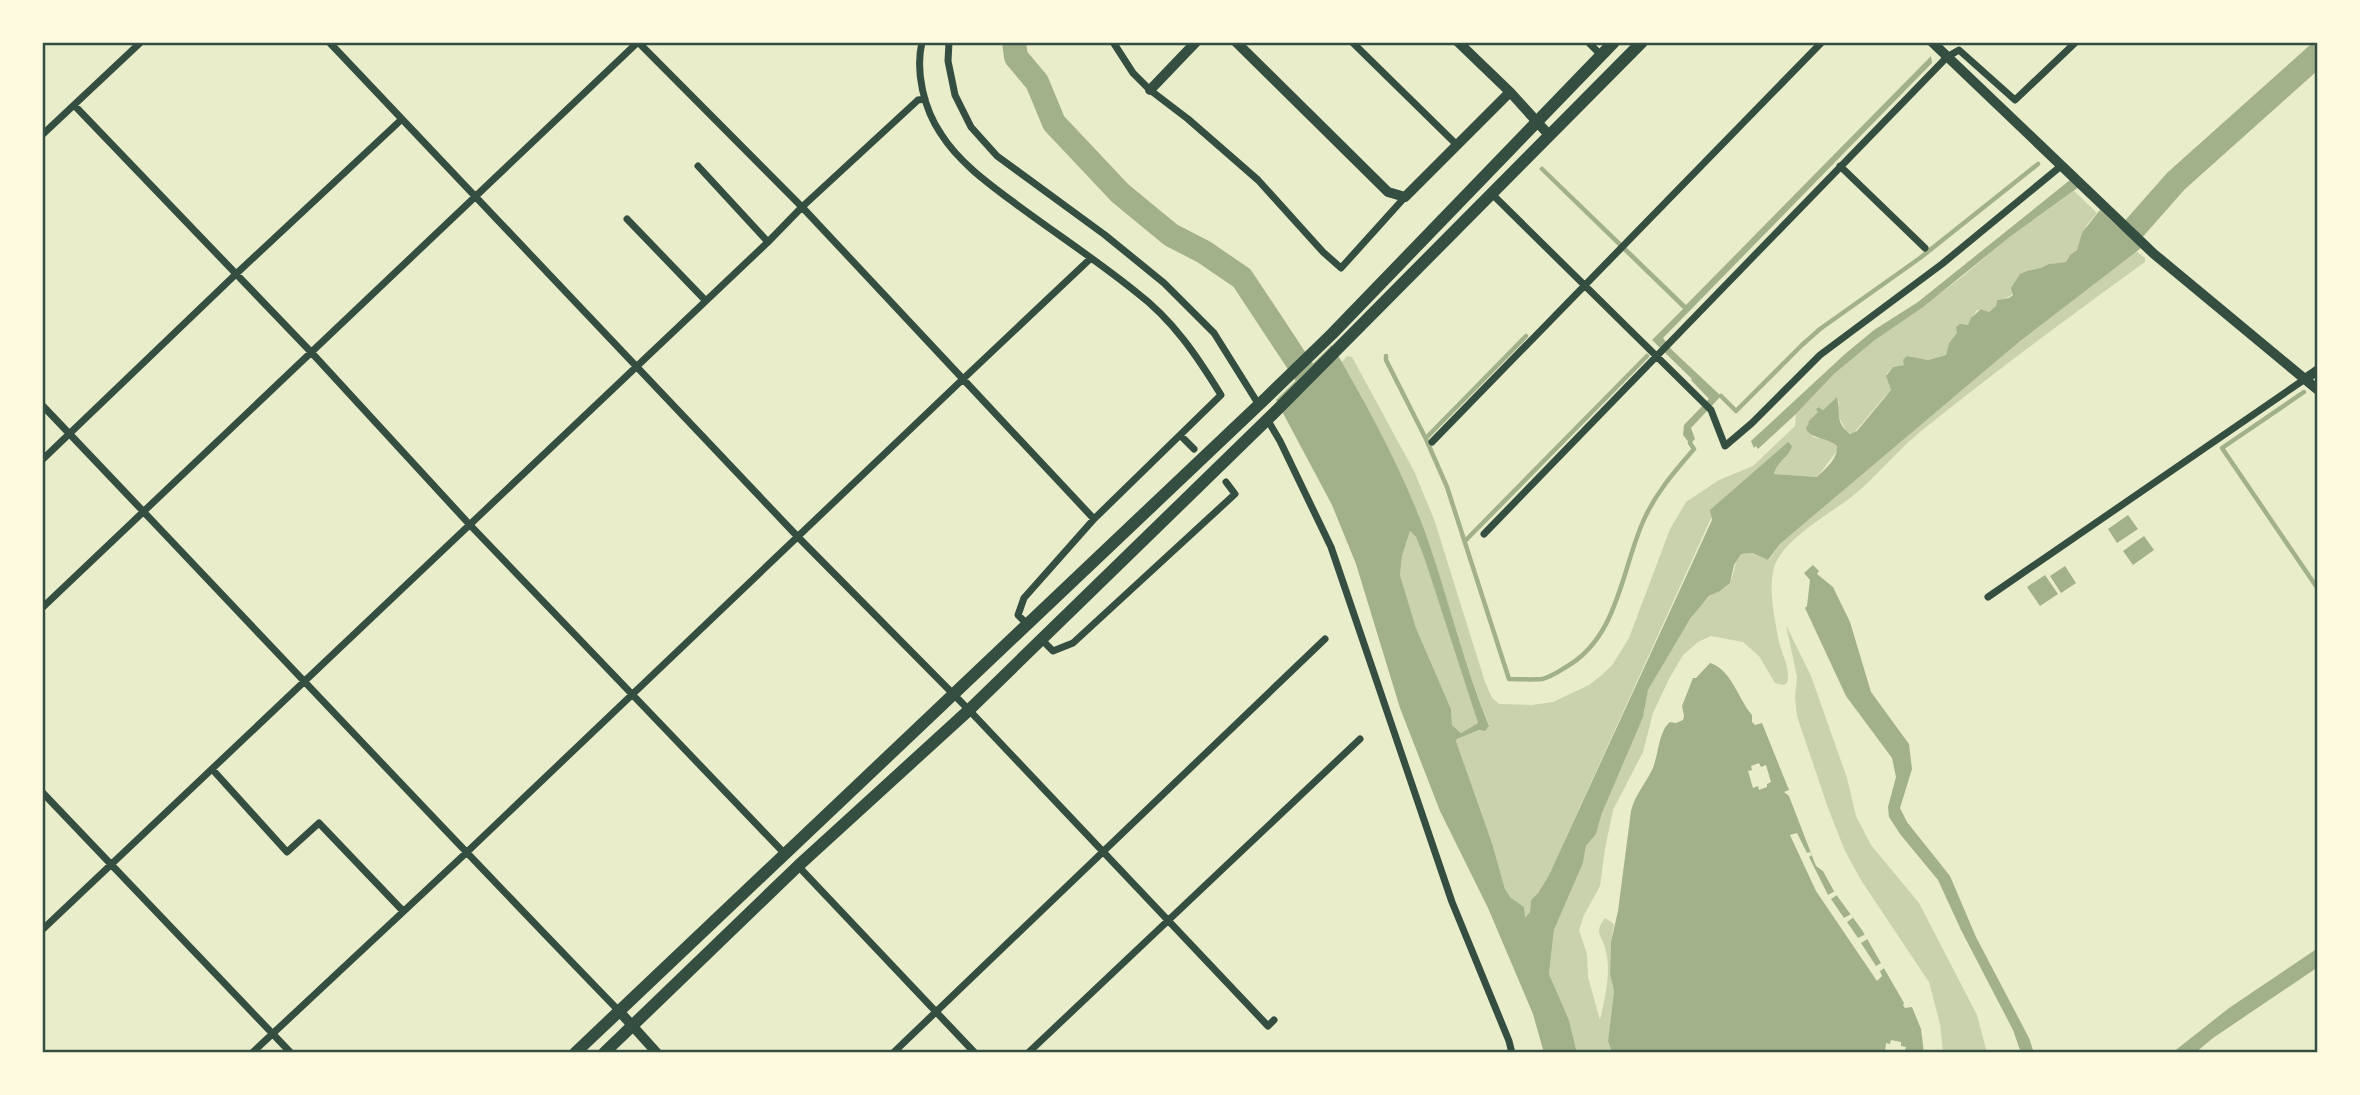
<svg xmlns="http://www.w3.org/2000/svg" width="2360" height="1095" font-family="Figtree,sans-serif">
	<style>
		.green { fill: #cad2ad }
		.water { fill: #a3b18a; fill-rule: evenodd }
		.pier { fill: #e9edc9 }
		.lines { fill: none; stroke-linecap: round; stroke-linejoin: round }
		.stream { stroke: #a3b18a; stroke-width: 4.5 }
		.river { stroke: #a3b18a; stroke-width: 24 }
		.minor { stroke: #344e41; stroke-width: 7 }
		.tertiary { stroke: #344e41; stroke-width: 10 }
		.trunk { stroke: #344e41; stroke-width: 12 }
		.neatline { fill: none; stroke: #344e41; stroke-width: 2.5 }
	</style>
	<rect width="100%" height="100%" fill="#e9edc9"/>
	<path class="green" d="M 2074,191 L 2097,213 L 2087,225 L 2077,250 L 2070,255 L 2066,262 C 2060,264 2054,262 2049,265 C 2028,273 2021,297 1997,300 L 1996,306 L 1989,312 L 1981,309 L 1976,311 L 1968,325 L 1965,325 L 1949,343 L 1946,355 L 1928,360 L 1907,356 L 1904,365 L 1893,367 L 1887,373 L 1887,378 L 1891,390 L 1885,396 L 1853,434 L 1847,432 L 1837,414 L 1839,403 L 1837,397 L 1823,410 L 1817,407 L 1816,409 L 1819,412 L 1810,424 L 1813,437 L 1830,441 L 1837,446 L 1837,451 L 1817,477 L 1774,474 C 1777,462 1791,456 1792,446 L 1712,516 L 1549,875 L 1538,893 L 1531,900 L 1530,912 L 1525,919 L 1505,889 L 1492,843 L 1456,741 L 1457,739 L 1479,730 L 1485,731 L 1489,725 C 1463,662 1448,595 1424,531 C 1403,473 1373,416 1342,362 L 1347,356 L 1352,357 L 1414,471 L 1434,519 L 1485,682 L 1492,698 L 1499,704 L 1532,705 L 1553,702 L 1589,685 L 1603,674 L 1613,664 L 1629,638 L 1670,529 L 1686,502 L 1719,480 L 1753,466 L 1795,426 L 1796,414 L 1834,374 L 1875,340 L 1958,280 L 2011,236 Z
		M 2136,251 L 2145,258 L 2145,262 C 2069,317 1993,373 1920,432 C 1897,451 1878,475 1855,494 C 1832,513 1782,539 1774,568 C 1768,590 1775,620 1779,642 C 1782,655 1791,669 1787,683 L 1783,685 L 1775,683 L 1759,656 L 1743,642 L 1711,636 L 1698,642 L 1683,655 L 1669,679 L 1653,713 L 1643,752 L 1613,810 L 1605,849 L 1600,886 L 1584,915 L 1579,930 L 1587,954 L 1588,977 L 1600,1020 C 1605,998 1612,970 1605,948 C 1601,933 1594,933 1605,918 L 1614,924 L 1611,942 L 1610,974 L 1614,991 L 1608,1041 L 1612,1053 L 1577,1053 L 1569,1020 L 1549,974 L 1554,930 L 1583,863 L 1586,846 L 1596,834 L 1602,813 L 1645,709 L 1644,703 L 1648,690 C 1666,659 1682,625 1707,599 C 1713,592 1723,591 1729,584 C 1735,575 1733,563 1741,554 L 1753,553 L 1769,560 L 1780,544 L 2019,342 Z
		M 1410,531 L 1416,537 L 1425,560 L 1477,719 L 1478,723 L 1461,733 L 1452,725 L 1451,709 L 1416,628 L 1400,575 L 1402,556 Z
		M 1786,625 L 1811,676 L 1847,778 L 1856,816 L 1871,845 L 1919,903 L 1977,1015 L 1987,1053 L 1943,1053 L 1940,1024 L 1929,982 L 1861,880 L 1845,851 L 1828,808 L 1797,716 L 1795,697 L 1797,677 Z"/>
	<path class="water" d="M 1931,56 L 1932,63 L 1663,338 L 1672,350 L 1721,396 L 1691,428 L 1695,439 L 1690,444 L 1683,435 L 1684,425 L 1709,399 L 1691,380 L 1692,379 L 1652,340 L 1683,309 L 1539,169 L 1542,166 L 1686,305 Z
		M 2070,180 L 2079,187 L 2011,236 L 1923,307 L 1875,340 L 1834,374 L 1796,414 L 1758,449 L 1756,446 L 1754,448 L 1751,441 L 1845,354 L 1874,330 L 1918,302 Z
		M 2100,210 L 2141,248 L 2019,342 L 1780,544 L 1768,560 L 1753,553 L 1741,554 L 1734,565 L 1730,583 L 1720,591 L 1709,596 L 1690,619 L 1648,690 L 1643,717 L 1602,813 L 1596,834 L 1586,846 L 1583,863 L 1554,930 L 1549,974 L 1569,1020 L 1577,1053 L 1544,1053 L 1533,1014 L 1488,908 L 1440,811 L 1400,708 L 1356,564 L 1332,505 L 1276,400 L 1332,345 C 1367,405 1401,467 1425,532 C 1448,596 1463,662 1489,726 L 1485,731 L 1479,730 L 1457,739 L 1456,741 L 1492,843 L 1505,889 L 1511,898 L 1524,907 L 1525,918 L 1530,912 L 1531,900 L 1538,893 L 1549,875 L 1712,520 L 1710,510 L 1788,442 L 1792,446 C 1790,457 1777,461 1774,474 L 1817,477 C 1825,469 1838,459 1837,446 C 1828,438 1816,440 1807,431 L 1806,427 L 1809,424 L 1808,422 L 1818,412 L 1816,409 L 1818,407 L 1823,410 L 1837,397 C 1841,413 1834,421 1850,434 L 1857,431 L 1891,390 L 1886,376 L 1893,367 L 1904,365 L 1903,360 L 1907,356 L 1928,360 L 1946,355 L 1949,343 L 1957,333 L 1956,327 L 1960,324 L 1968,325 L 1971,318 L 1981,309 L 1989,312 L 1996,306 L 1997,300 L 2009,298 L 2013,295 L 2011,288 L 2020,274 L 2027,271 L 2041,268 L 2049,264 L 2066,262 L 2070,255 L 2077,250 L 2082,233 ZM 1410,531 L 1416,537 L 1425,560 L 1478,723 L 1461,733 L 1452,725 L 1451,709 L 1416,628 L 1400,575 L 1402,556 Z
		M 2128,515 L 2138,529 L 2117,543 L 2108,529 Z
		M 2144,536 L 2154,550 L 2133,565 L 2123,551 Z
		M 1813,565 L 1819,571 L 1817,574 L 1833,587 L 1850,622 L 1871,692 L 1909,744 L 1912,769 L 1900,808 L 1907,822 L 1950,876 L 1976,937 L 2029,1038 L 2034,1053 L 2021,1053 L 2013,1030 L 1961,930 L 1938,880 L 1900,834 L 1889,817 L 1888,807 L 1896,777 L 1892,758 L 1846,696 L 1805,608 L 1807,606 L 1810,580 L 1804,573 Z
		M 2065,566 L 2076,583 L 2061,593 L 2050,576 Z
		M 2045,575 L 2058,594 L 2040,606 L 2027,587 Z
		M 1710,663 C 1732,670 1738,699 1752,715 L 1752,722 L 1755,725 L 1762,723 L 1789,790 L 1784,792 L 1789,796 L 1816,866 L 1823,871 L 1835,893 L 1862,930 L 1904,1003 L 1903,1005 L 1905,1008 L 1912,1007 L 1921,1029 L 1924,1053 L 1612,1053 L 1608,1041 L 1614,991 L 1610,974 L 1611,942 L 1618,911 L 1631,811 C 1635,795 1645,784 1652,770 C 1659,755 1658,732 1670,722 L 1676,723 L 1683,720 L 1684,716 L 1682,706 L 1693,678 L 1696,678 Z
		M 2318,948 L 2318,967 L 2213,1038 L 2195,1053 L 2172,1053 L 2229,1008 Z"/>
	<path class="pier" d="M 1759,763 L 1761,767 L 1766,765 L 1771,782 L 1767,784 L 1767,787 L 1759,790 L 1758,786 L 1753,788 L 1748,771 L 1752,770 L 1751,766 Z
		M 1797,833 L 1807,853 L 1810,852 L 1812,855 L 1809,857 L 1828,895 L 1835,891 L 1837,895 L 1831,899 L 1844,918 L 1851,914 L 1854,917 L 1847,922 L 1858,938 L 1866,934 L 1869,938 L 1861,943 L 1876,966 L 1883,962 L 1886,967 L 1880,971 L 1882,976 L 1877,981 L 1816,891 L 1790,835 Z
		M 1891,1040 L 1901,1042 L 1901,1046 L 1906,1047 L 1904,1053 L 1885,1053 L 1886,1043 L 1890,1044 Z"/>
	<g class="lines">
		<path class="stream" d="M 1386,356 L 1386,360 L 1426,439 L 1447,487 L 1509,679 C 1520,679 1531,680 1542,679 C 1551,677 1558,672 1566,667 C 1617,638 1621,574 1642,524 C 1654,495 1674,472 1694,449 L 1690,443
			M 2304,392 L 2222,448 L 2318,589
			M 1721,396 L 1736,411 L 1802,345 L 1820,329 L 1920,258 L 2038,164
			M 1426,438 L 1526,336
			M 1465,541 L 1647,356"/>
		<path class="river" d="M 1014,42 L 1016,57 L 1037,82 L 1054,123 L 1120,193 L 1171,235 L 1204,252 L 1242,278 L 1314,387
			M 2111,251 L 2123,241 L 2176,181 L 2318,54"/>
		<path class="minor" d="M 329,42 L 797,536 L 969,710 L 1268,1026 L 1274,1020
			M 922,42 C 915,72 924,109 941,134 C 960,164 992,186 1020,207 C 1058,235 1099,262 1136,292 C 1173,320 1197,356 1221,395 L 1094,519 L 1024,598 L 1018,615 L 1027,624
			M 949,42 L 948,61 L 955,95 L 971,127 L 997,156 L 1105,235 L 1164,283 L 1214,333 L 1259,405
			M 1113,42 L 1133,73 L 1150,90 L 1188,119 L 1258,180 L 1323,252 L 1341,268 L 1405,197
			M 1352,42 L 1457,145
			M 1588,42 L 1601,55
			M 74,105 L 311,352 L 470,525 L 785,854
			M 42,135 L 141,42
			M 698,166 L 768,242
			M 1840,166 L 1925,248
			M 1492,194 L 1711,410 L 1725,446 L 1752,423 L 1820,355 L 1942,264 L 2061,166
			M 627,219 L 705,300
			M 1090,259 L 963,379 L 1094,519
			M 42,405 C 235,607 425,811 619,1011
			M 1267,419 L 1280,441 L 1331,547 L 1452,902 L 1509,1041 L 1512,1053
			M 1180,435 L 1194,449
			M 1432,442 L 1822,42
			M 42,460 L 236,274 L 402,119
			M 1484,534 L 1947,57 L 1959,50 L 2015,100 L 2076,42
			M 1988,597 L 2305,379
			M 42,608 L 638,42 L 802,207 L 963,379 L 466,853 L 252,1053
			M 1041,639 L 1053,651 L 1073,643 L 1235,494 L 1226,482
			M 212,769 L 287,852 L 319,823 L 403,911
			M 42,792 L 291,1053
			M 798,866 L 975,1053
			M 42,930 L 768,242 L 802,207 L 918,100 L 925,99
			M 893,1053 L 1325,639
			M 1028,1053 L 1360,739"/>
		<path class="tertiary" d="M 1236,42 L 1388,192 L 1405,197 L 1510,92 L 1458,42
			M 1932,42 L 2154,254 L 2318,390
			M 1150,90 L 1196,42
			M 1510,92 L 1549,135
			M 2305,379 L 2318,370
			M 619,1011 L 657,1053"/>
		<path class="trunk" d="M 575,1053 L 1266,398 L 1332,334 L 1614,42
			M 604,1053 L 798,866 L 969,710 L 1275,412 L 1642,42"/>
	</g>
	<rect width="2360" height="1095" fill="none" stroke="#fefae0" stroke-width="88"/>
	<rect x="44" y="44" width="2272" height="1007" class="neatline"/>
</svg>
